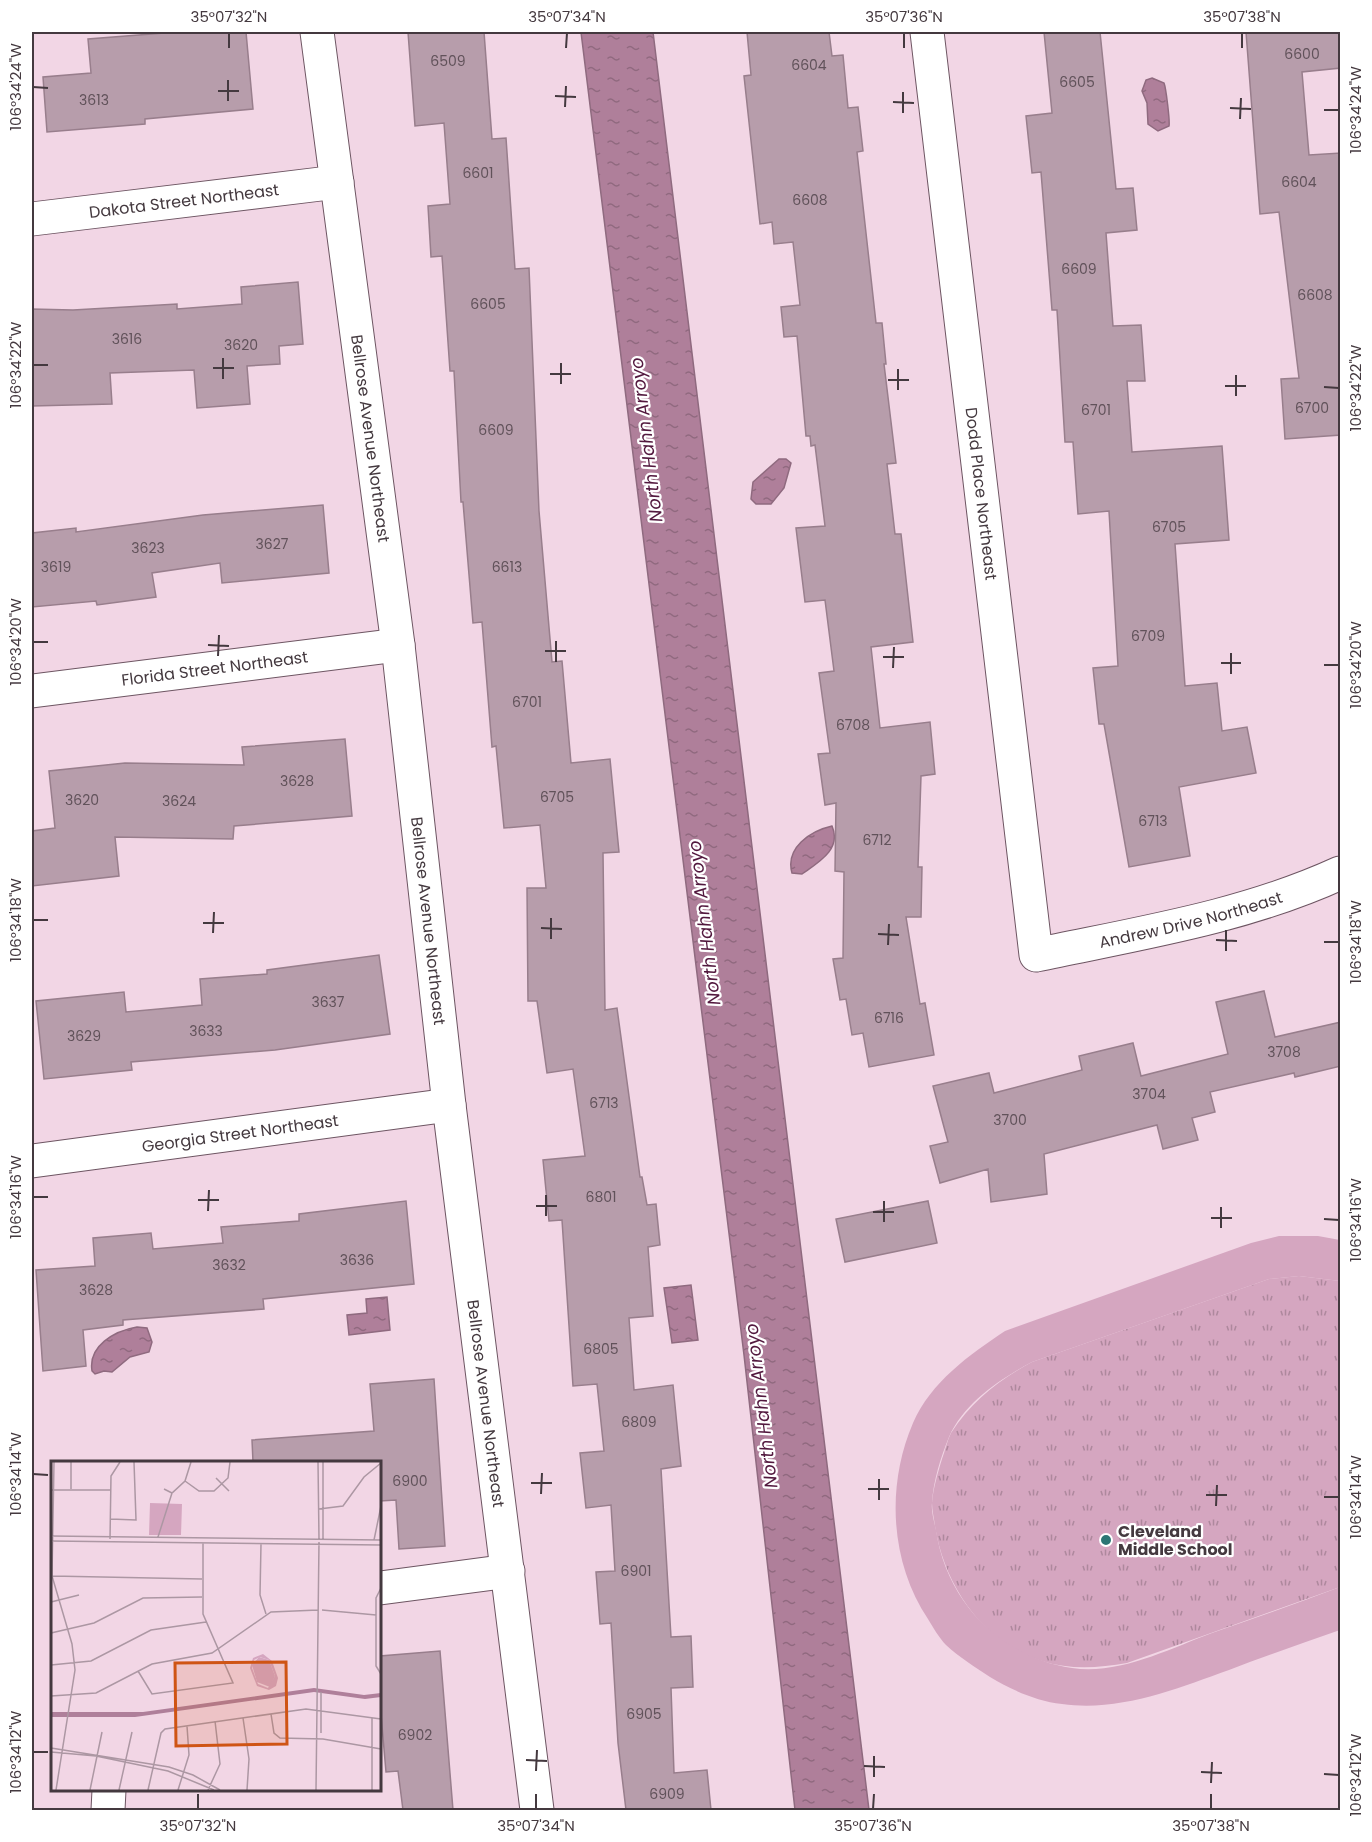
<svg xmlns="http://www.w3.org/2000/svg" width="1372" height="1842" font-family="Poppins,sans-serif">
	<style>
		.grass { fill: url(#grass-tufts) }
		.garden { fill: #d5a6c0 }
		.water { fill: url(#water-ripples); stroke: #8f6a7f; stroke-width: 1.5 }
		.building { fill: #b79dab; stroke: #987e8c; stroke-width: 1.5 }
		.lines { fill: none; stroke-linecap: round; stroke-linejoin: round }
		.street-casing { stroke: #6d5562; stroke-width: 35 }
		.street { stroke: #fff; stroke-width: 33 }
		.ticks { fill: none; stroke: #44393f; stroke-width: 2 }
		.poi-dot { fill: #2b7574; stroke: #fff; stroke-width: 2 }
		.labels { text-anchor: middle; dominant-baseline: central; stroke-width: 4.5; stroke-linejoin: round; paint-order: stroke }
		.number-label { font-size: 14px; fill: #61525a }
		.street-label { font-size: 16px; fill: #44393f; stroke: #fff }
		.poi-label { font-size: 16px; font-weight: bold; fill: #44393f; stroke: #fff; text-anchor: start }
		.water-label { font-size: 18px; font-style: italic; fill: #52183e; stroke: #fff }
		.inset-road { fill: none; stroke: #ac97a3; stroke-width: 1.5 }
		.view { fill: #cf5414; fill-opacity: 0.15; stroke: #cf5414; stroke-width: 3 }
		.inset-edge { fill: none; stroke: #44393f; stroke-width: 3 }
		.neatline { fill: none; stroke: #44393f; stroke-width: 2 }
		.ticks-label { font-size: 15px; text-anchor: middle; fill: #44393f }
	</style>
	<defs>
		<pattern id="grass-tufts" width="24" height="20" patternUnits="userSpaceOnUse" patternTransform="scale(1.5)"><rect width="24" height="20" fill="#d5a6c0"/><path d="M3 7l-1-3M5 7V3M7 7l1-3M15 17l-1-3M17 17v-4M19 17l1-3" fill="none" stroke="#ae889d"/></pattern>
		<pattern id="water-ripples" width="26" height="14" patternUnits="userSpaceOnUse" patternTransform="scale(1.5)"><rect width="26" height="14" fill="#af7f9a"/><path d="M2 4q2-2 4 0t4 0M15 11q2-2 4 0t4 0" fill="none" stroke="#90697f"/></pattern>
	</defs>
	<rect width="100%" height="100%" fill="#f2d6e5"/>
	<path class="grass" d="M 1299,1276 L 1340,1281 L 1340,1587 L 1127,1663 C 1098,1668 1070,1670 1042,1661 C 982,1643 944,1584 935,1526 C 934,1518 932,1510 932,1503 C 933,1489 938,1472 942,1459 C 945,1451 947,1441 951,1433 C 972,1401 999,1380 1032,1362 L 1269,1279 Z"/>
	<path class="garden" d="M 1279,1236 L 1318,1236 L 1340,1240 L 1340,1281 L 1299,1276 L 1269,1279 L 1032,1362 C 1000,1379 964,1403 949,1437 C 941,1456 933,1482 932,1503 C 931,1511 934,1521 936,1530 C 946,1601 1000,1657 1072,1668 C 1119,1675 1169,1649 1212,1633 C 1255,1618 1298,1603 1340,1587 L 1340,1630 C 1303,1643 1266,1656 1229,1670 C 1176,1689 1120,1712 1062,1704 C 1036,1701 1012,1690 990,1677 C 975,1667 959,1657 946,1645 C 939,1638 933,1627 928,1619 C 890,1562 886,1486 913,1423 C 931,1382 969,1355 1005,1331 L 1251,1243 Z"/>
	<path class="water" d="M 581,32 L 653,32 L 869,1810 L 795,1810 L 744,1355 Z
		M 1152,78 L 1164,83 C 1166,88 1170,121 1169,126 L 1158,131 L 1148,124 L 1147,103 L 1142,91 L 1146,80 Z
		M 779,459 L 786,459 L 791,463 L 784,488 L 771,504 L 756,504 L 751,499 L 753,482 Z
		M 832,826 C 842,849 819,862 802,874 L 792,873 C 785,848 810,831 832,826 Z
		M 691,1285 L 698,1340 L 672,1343 L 664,1288 Z
		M 387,1297 L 390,1330 L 349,1335 L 347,1315 L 367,1313 L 366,1299 Z
		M 137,1327 L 147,1328 L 152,1342 L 149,1352 L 130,1357 L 112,1372 L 104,1371 L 95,1374 L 92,1371 C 88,1346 114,1331 137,1327 Z"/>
	<path class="building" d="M 177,32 L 246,32 L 253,109 L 145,119 L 145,124 L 47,132 L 43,77 L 91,73 L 88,39 Z
		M 408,32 L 484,32 L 492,139 L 506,138 L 515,269 L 529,268 L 539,511 L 552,662 L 562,661 L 571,763 L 610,759 L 619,852 L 603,853 L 605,1010 L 617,1008 L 640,1177 L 642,1177 L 647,1205 L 656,1204 L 660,1245 L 648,1247 L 653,1316 L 629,1318 L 634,1390 L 673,1385 L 681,1466 L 661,1469 L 671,1637 L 691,1636 L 693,1687 L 671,1688 L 674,1773 L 707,1770 L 711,1810 L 626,1810 L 618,1743 L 611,1623 L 600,1624 L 596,1572 L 615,1571 L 611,1505 L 586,1508 L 580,1453 L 604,1451 L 597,1384 L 573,1386 L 562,1220 L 549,1221 L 543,1160 L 585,1156 L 573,1069 L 547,1073 L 537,1001 L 528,1001 L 527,888 L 546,888 L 540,825 L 504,828 L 496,746 L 492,747 L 482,622 L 473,623 L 463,502 L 461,502 L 454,371 L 450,371 L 442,256 L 431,257 L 428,206 L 450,204 L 444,123 L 415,126 Z
		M 747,32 L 829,32 L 832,56 L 843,55 L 848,108 L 858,107 L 863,151 L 857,152 L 876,323 L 882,323 L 886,364 L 884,364 L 896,463 L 887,464 L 895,534 L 901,534 L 913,642 L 871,647 L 880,728 L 930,722 L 935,774 L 921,776 L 918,867 L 922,867 L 921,917 L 906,917 L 920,1004 L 925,1003 L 934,1055 L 869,1067 L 863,1033 L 852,1035 L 846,999 L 840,1000 L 833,959 L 843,958 L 844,872 L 835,871 L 836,803 L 825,805 L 818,754 L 830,753 L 819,673 L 834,671 L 825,600 L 805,602 L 796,528 L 825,526 L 815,445 L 811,446 L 810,436 L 806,436 L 797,336 L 784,337 L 781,307 L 800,305 L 793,242 L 774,244 L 772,222 L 760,224 L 744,76 L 751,75 Z
		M 1044,32 L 1100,32 L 1116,189 L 1133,188 L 1137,230 L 1106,233 L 1113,326 L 1141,325 L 1145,381 L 1127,381 L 1132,452 L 1222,446 L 1229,540 L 1175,544 L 1185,686 L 1217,683 L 1222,731 L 1247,727 L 1256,773 L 1179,787 L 1190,856 L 1129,867 L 1104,724 L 1099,724 L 1093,668 L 1118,666 L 1109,511 L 1078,514 L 1073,442 L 1065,442 L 1057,310 L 1052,310 L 1041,172 L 1032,173 L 1026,116 L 1052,113 Z
		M 1246,32 L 1341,32 L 1341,68 L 1302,72 L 1309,155 L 1341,153 L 1341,435 L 1285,439 L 1281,379 L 1299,378 L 1279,212 L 1260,214 Z
		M 298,282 L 303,344 L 279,346 L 280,364 L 247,366 L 250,404 L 197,408 L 194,370 L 110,373 L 112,404 L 32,406 L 32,309 L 73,310 L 177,304 L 177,309 L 242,304 L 241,287 Z
		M 323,505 L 329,573 L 222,583 L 220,563 L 152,573 L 156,597 L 97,605 L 96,601 L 32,607 L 32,533 L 76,528 L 76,532 L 203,515 Z
		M 345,739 L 352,816 L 234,826 L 233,839 L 115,837 L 119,876 L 32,886 L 32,831 L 55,828 L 49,771 L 125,763 L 244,765 L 242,747 Z
		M 379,955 L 390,1034 L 275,1050 L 131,1062 L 132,1070 L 44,1079 L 36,1001 L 124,992 L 126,1012 L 202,1005 L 200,979 L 267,974 L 267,970 Z
		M 1264,991 L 1275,1037 L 1341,1022 L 1341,1066 L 1295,1077 L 1294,1073 L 1210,1092 L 1215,1112 L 1192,1118 L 1198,1140 L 1163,1149 L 1157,1125 L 1044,1154 L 1047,1194 L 991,1202 L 988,1169 L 940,1183 L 930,1146 L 948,1142 L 933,1086 L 989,1073 L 994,1093 L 1082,1070 L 1079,1056 L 1133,1043 L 1141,1076 L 1228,1054 L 1216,1002 Z
		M 406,1201 L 414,1284 L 263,1299 L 264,1309 L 123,1320 L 123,1325 L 83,1330 L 86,1366 L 43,1371 L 36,1270 L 95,1266 L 93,1238 L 151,1233 L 153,1249 L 223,1243 L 221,1227 L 299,1221 L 299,1214 Z
		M 928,1201 L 937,1243 L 845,1262 L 836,1219 Z
		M 434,1379 L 445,1546 L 399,1549 L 396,1500 L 380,1501 L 380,1462 L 253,1462 L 252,1440 L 374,1431 L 370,1384 Z
		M 440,1651 L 453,1810 L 403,1810 L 398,1771 L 386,1772 L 380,1703 L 380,1656 Z"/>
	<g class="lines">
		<defs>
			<g id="street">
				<path id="s1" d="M 317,32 L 398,645 L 449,1105 L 537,1810"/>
				<path id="s2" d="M 927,32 L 1036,955 C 1140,933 1244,917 1340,873"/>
				<path id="s3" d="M 32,219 L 337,182"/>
				<path id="s4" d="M 32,691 L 398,645"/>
				<path id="s5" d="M 32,1161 L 449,1105"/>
				<path d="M 380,1588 L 508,1571"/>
				<path d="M 108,1810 L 109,1790"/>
			</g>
		</defs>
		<use href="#street" class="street-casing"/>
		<use href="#street" class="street"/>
	</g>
	<path class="ticks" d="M 229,48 L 229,33M 566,48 L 567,33M 904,48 L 904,33M 1242,48 L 1242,33M 33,87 L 48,88M 218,91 L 239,91M 555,96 L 576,97M 228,101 L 228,80M 893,102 L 914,103M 565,107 L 566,86M 1230,108 L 1251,109M 1324,110 L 1339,110M 903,113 L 903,92M 1240,119 L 1241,98M 33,365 L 48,365M 213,368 L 234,368M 550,374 L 571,374M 223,379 L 223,358M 888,380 L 909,380M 561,384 L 561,363M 1225,386 L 1246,386M 1324,387 L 1339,388M 898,390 L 898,369M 1236,396 L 1236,375M 33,642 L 48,642M 208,645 L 229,646M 545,651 L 566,651M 218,656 L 219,635M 883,657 L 904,657M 556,662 L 556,641M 1221,663 L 1241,663M 1324,665 L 1339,665M 893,668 L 894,647M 1231,674 L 1231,653M 33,920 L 48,920M 203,923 L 224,923M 541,928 L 562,929M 213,933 L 214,912M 878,934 L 899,935M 551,939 L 551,918M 1216,940 L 1237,941M 1324,942 L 1339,942M 888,945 L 889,924M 1226,951 L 1226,930M 33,1197 L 48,1197M 198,1200 L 219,1200M 536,1206 L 557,1206M 208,1211 L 209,1190M 873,1212 L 894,1212M 546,1216 L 546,1195M 1211,1218 L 1232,1218M 1324,1219 L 1339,1220M 884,1222 L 884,1201M 1221,1228 L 1221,1207M 33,1474 L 48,1475M 531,1483 L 552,1483M 868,1489 L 889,1489M 541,1494 L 542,1473M 1206,1495 L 1227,1495M 1324,1497 L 1339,1497M 879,1500 L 879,1479M 1216,1506 L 1217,1485M 33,1752 L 48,1752M 526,1760 L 547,1761M 864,1766 L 885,1767M 536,1771 L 537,1750M 1201,1772 L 1222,1773M 1324,1774 L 1339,1775M 874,1777 L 874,1756M 1211,1783 L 1212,1762M 198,1809 L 198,1794M 536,1809 L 536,1794M 873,1809 L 874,1794M 1211,1809 L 1211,1794"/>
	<circle class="poi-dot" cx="1106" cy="1540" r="6"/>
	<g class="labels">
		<g class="number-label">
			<text x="1302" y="54">6600</text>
			<text x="448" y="61">6509</text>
			<text x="809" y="65">6604</text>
			<text x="1077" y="82">6605</text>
			<text x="94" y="100">3613</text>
			<text x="478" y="173">6601</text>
			<text x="1299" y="182">6604</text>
			<text x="810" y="200">6608</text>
			<text x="1079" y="269">6609</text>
			<text x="1315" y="295">6608</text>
			<text x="488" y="304">6605</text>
			<text x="127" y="339">3616</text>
			<text x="241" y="345">3620</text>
			<text x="1312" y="408">6700</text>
			<text x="1096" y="410">6701</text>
			<text x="496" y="430">6609</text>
			<text x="1169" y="527">6705</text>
			<text x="272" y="544">3627</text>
			<text x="148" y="548">3623</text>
			<text x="56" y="567">3619</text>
			<text x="507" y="567">6613</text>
			<text x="1148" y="636">6709</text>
			<text x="527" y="702">6701</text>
			<text x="853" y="725">6708</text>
			<text x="297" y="781">3628</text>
			<text x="557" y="797">6705</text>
			<text x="82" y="800">3620</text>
			<text x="179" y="801">3624</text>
			<text x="1153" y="821">6713</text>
			<text x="877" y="840">6712</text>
			<text x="328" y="1002">3637</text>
			<text x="889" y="1018">6716</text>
			<text x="206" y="1031">3633</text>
			<text x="84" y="1036">3629</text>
			<text x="1284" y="1052">3708</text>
			<text x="1149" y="1094">3704</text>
			<text x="604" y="1103">6713</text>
			<text x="1010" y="1120">3700</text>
			<text x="601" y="1197">6801</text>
			<text x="357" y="1260">3636</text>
			<text x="229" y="1265">3632</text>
			<text x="96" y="1290">3628</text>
			<text x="601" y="1349">6805</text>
			<text x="639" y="1422">6809</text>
			<text x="410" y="1481">6900</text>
			<text x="636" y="1571">6901</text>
			<text x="644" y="1714">6905</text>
			<text x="415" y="1735">6902</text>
			<text x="667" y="1794">6909</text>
		</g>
		<g class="street-label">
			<text stroke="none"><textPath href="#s3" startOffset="153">Dakota Street Northeast</textPath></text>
			<text stroke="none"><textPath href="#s1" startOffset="410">Bellrose Avenue Northeast</textPath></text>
			<text stroke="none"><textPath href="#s2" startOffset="465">Dodd Place Northeast</textPath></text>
			<text stroke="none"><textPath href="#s4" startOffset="184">Florida Street Northeast</textPath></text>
			<text stroke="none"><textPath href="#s2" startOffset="1088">Andrew Drive Northeast</textPath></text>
			<text stroke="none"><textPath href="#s1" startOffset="896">Bellrose Avenue Northeast</textPath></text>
			<text stroke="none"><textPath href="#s5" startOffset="210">Georgia Street Northeast</textPath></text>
			<text stroke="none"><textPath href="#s1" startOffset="1382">Bellrose Avenue Northeast</textPath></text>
		</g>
		<g class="poi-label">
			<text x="1118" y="1531">Cleveland<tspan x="1118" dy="18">Middle School</tspan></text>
		</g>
		<g class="water-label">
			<text transform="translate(646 440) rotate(-97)">North Hahn Arroyo</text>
			<text transform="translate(704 923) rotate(-97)">North Hahn Arroyo</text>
			<text transform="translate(761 1406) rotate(-97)">North Hahn Arroyo</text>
		</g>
	</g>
	<g transform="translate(51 1461)">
		<rect width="330" height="330" fill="#f2d6e5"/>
		<path d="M 208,196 L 218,199 L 224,215 L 219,226 L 206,221 L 201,204 Z" fill="#d5a6c0"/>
		<path d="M 99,42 L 131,43 L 130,74 L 98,74 Z" fill="#d5a6c0"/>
		<path d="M 212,193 L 221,200 L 227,217 L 225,225 L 218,229 L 206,225 L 199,207 L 202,197 ZM 209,196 L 218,199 L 224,215 L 217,227 L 207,223 L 201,207 L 203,199 Z" fill="#d5a6c0" fill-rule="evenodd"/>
		<path d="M 263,227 L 313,234 L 330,232 L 330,236 L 314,238 L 263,231 L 84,256 L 0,256 L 0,251 L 92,251 Z" fill="#af7f9a"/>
		<path class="inset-road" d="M 3,1 L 1,115 L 21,183 L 24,209 L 5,329M 267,1 L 268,78M 272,1 L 272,79M 165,17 L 178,30M 134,20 L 148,30 L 163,30 L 177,17 L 179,1M 20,28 L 20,1M 113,28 L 121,32 L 134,20 L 140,1M 0,29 L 60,29M 268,48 L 292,45 L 313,16 L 330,2M 59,58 L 85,59 L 83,1M 0,75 L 330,79M 107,76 L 121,32M 59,78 L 60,15 L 69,1M 323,79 L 330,45M 0,80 L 330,84M 210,83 L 209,134 L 215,153M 1,115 L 151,118M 330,127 L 325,137 L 325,205 L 330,213M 0,141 L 28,134M 271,149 L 325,154M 0,172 L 43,162 L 92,137 L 151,136M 0,204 L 40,200 L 100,169 L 155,161M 87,210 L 101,233 L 182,222 L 152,153 L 152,82M 0,235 L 45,232 L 101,203 L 161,192 L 220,151 L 267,149M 220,253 L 223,272 L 229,277 L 272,278 L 330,288M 192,257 L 198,298 L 196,329M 270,272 L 270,231M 0,287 L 118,306 L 142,314 L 169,329M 0,291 L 45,295 L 117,310 L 163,329M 39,329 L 51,271M 68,329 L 81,271M 97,329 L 110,272 L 114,268 L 255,248 L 330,258M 127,329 L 138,294 L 136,265M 157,329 L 169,303 L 164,260M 265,329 L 268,81M 321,329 L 321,257"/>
		<path class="view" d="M 235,201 L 236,283 L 125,285 L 124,202 Z"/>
		<rect width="330" height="330" class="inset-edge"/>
	</g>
	<rect width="1372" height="1842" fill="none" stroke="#ffffff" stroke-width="66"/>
	<rect x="33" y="33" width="1306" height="1776" class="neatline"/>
	<g class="ticks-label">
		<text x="229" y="22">35°07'32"N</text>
		<text x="567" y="22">35°07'34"N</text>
		<text x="904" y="22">35°07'36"N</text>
		<text x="1242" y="22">35°07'38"N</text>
		<text transform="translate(16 87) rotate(-90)" y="5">106°34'24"W</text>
		<text transform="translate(1356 110) rotate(-90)" y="5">106°34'24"W</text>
		<text transform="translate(16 365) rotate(-90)" y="5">106°34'22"W</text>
		<text transform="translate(1356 388) rotate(-90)" y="5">106°34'22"W</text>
		<text transform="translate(16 642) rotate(-90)" y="5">106°34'20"W</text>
		<text transform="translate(1356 665) rotate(-90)" y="5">106°34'20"W</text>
		<text transform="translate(16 920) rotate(-90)" y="5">106°34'18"W</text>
		<text transform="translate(1356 942) rotate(-90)" y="5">106°34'18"W</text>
		<text transform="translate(16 1197) rotate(-90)" y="5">106°34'16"W</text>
		<text transform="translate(1356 1220) rotate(-90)" y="5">106°34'16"W</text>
		<text transform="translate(16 1474) rotate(-90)" y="5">106°34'14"W</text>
		<text transform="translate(1356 1497) rotate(-90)" y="5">106°34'14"W</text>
		<text transform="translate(16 1752) rotate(-90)" y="5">106°34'12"W</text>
		<text transform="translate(1356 1775) rotate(-90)" y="5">106°34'12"W</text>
		<text x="198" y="1831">35°07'32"N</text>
		<text x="536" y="1831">35°07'34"N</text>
		<text x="873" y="1831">35°07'36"N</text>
		<text x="1211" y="1831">35°07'38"N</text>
	</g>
</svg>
